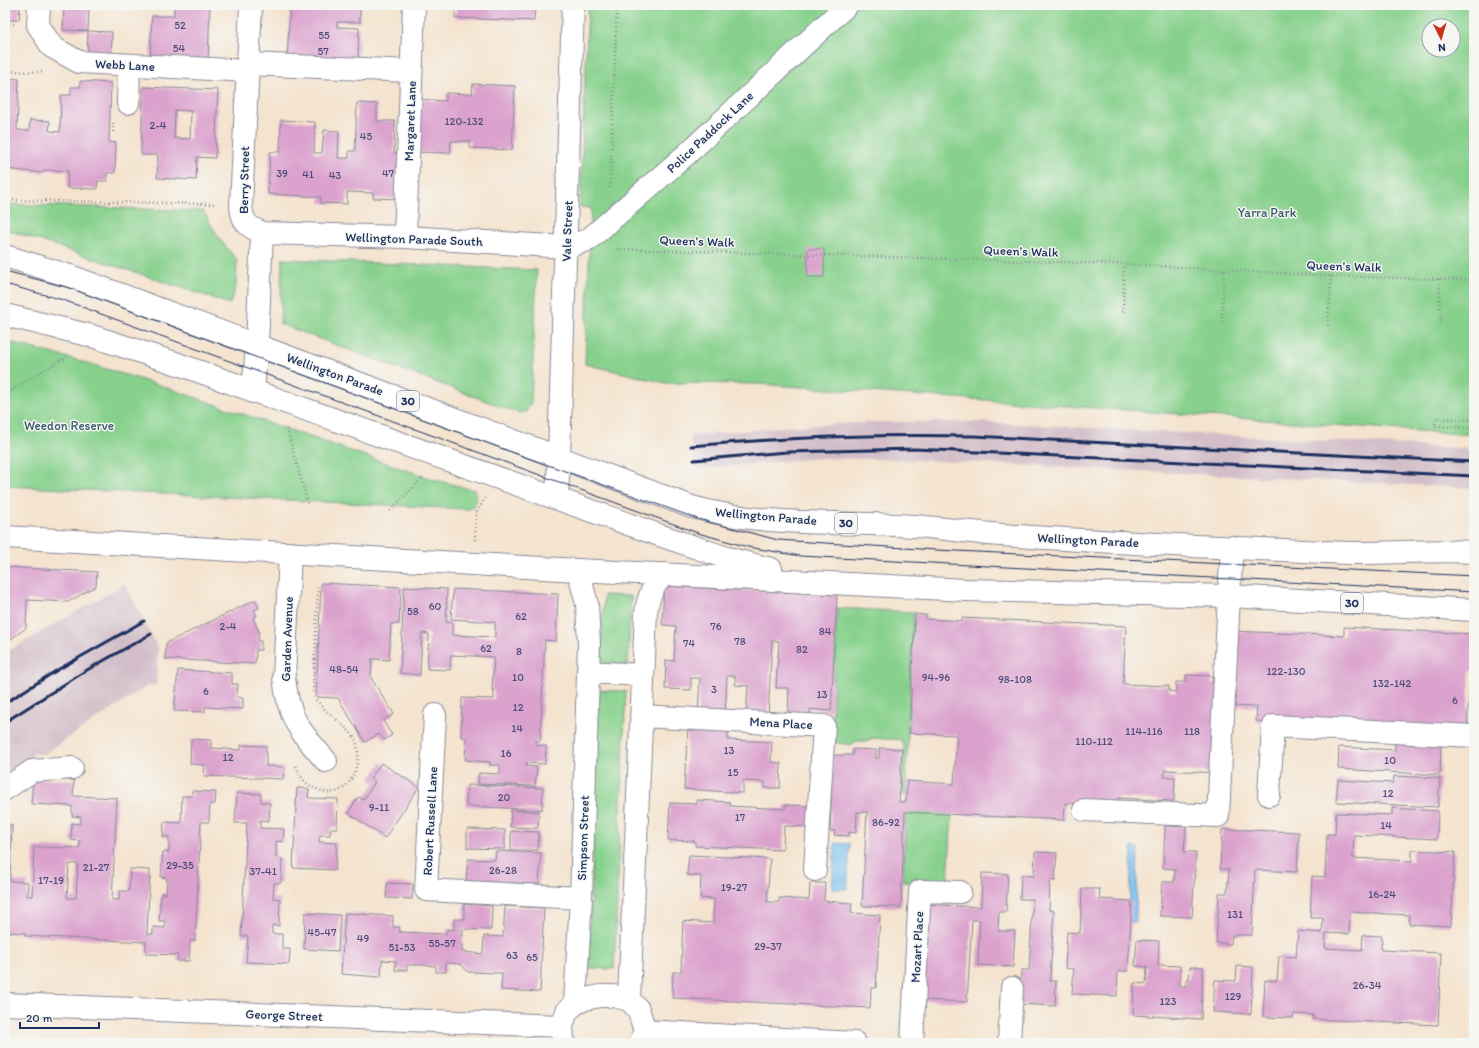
<svg xmlns="http://www.w3.org/2000/svg" width="1479" height="1048" font-family="Itim,sans-serif">
	<style>
		.industrial { fill: #d2bdc8 }
		.green { fill: #88d18d; stroke: #528076; fill-rule: evenodd }
		.water { fill: #78bff0; stroke: #4a77a7 }
		.building { fill: #dba2ce; fill-rule: evenodd }
		.lines { fill: none; stroke-linecap: round; stroke-linejoin: round }
		.minor-casing { stroke: #888996; stroke-width: 24 }
		.major-casing { stroke: #888996; stroke-width: 24 }
		.path { stroke: #888996; stroke-width: 2.5; stroke-dasharray: 1 3; stroke-linecap: butt }
		.minor { stroke: #fff; stroke-width: 22 }
		.major { stroke: #fff; stroke-width: 22 }
		.tram { stroke: #1b2f5e; stroke-width: 1 }
		.rail { stroke: #1b2f5e; stroke-width: 3 }
		.labels { text-anchor: middle; dominant-baseline: central; stroke-width: 3; stroke-linejoin: round; paint-order: stroke }
		.number-label { font-size: 11px; fill: #4b4c7a }
		.shield { fill: #f6f6f2; stroke: #5d6b8a; stroke-width: 1 }
		.shield-label { font-size: 12px; font-weight: bold; fill: #1b2f5e }
		.street-label { font-size: 13px; fill: #1b2f5e; stroke: #f6f6f2 }
		.park-label { font-size: 13px; fill: #36586a; stroke: #f6f6f2 }
	</style>
	<rect width="100%" height="100%" fill="#f6f6f2"/>
	<filter id="ink" filterUnits="userSpaceOnUse"><feTurbulence type="fractalNoise" baseFrequency=".025" numOctaves="2"/><feDisplacementMap in="SourceGraphic" scale="8" xChannelSelector="R" yChannelSelector="G"/><feConvolveMatrix kernelMatrix="1 2 1 2 8 2 1 2 1" color-interpolation-filters="sRGB"/></filter>
	<filter id="wash" filterUnits="userSpaceOnUse"><feTurbulence type="fractalNoise" baseFrequency=".012" numOctaves="4" result="noise"/><feDisplacementMap in="SourceGraphic" scale="16" xChannelSelector="R" yChannelSelector="G"/><feGaussianBlur stdDeviation="0.9" result="paint"/><feColorMatrix in="noise" values="0 0 0 0 0 0 0 0 0 0 0 0 0 0 0 0 0 1.4 0 .05"/><feComposite in="paint" operator="in"/></filter>
	<g filter="url(#wash)">
		<rect width="100%" height="100%" fill="#f4e3ce"/>
		<path class="industrial" d="M 876,422 L 980,422 L 1474,449 L 1474,488 L 922,460 L 821,458 L 697,469 L 690,436 L 782,427 Z
			M 125,584 L 158,648 L 156,685 L 149,685 L 44,754 L 33,753 L 32,761 L 5,778 L 5,653 Z"/>
		<path class="green" d="M 588,5 L 1474,5 L 1474,435 L 759,384 L 666,383 L 585,364 L 591,208 L 580,207 ZM 1429,26 L 1453,26 L 1453,50 L 1429,50 Z
			M 5,204 L 203,211 L 221,241 L 237,260 L 236,286 L 230,304 L 5,229 Z
			M 282,259 L 537,270 L 531,403 L 526,412 L 518,413 L 280,324 Z
			M 5,341 L 77,360 L 162,386 L 432,479 L 474,490 L 477,493 L 474,506 L 470,509 L 465,509 L 5,486 Z
			M 604,595 L 631,596 L 628,665 L 600,663 Z
			M 837,608 L 914,612 L 905,795 L 901,795 L 904,748 L 902,740 L 871,738 L 870,741 L 856,741 L 852,745 L 831,742 Z
			M 599,690 L 626,691 L 614,969 L 588,968 Z
			M 911,808 L 952,810 L 948,884 L 903,881 L 906,813 Z"/>
		<path class="water" d="M 835,843 L 850,844 L 847,889 L 832,889 Z
			M 1132,847 L 1138,848 L 1136,921 L 1129,923 Z"/>
		<g id="blocks">
			<path class="building" d="M 5,5 L 20,5 L 19,20 L 5,20 Z
				M 174,5 L 210,5 L 208,62 L 150,60 L 152,16 L 174,16 Z
				M 290,5 L 360,5 L 360,22 L 337,22 L 337,27 L 359,28 L 358,59 L 287,62 Z
				M 456,5 L 535,5 L 534,21 L 455,18 Z
				M 64,6 L 89,7 L 88,31 L 63,30 Z
				M 88,31 L 112,32 L 111,58 L 87,57 Z
				M 5,78 L 19,79 L 17,130 L 29,131 L 30,120 L 50,121 L 49,131 L 60,132 L 61,95 L 71,95 L 71,87 L 80,87 L 80,81 L 111,83 L 109,142 L 116,143 L 115,173 L 107,173 L 107,181 L 98,181 L 97,189 L 67,188 L 68,171 L 44,170 L 44,173 L 5,169 Z
				M 473,84 L 515,86 L 512,150 L 470,148 L 470,141 L 451,141 L 450,153 L 414,152 L 416,99 L 446,101 L 446,93 L 472,94 Z
				M 143,87 L 218,90 L 215,158 L 197,157 L 196,180 L 157,178 L 158,155 L 141,155 ZM 175,110 L 191,111 L 190,139 L 174,138 Z
				M 357,103 L 377,104 L 377,121 L 395,121 L 394,153 L 402,153 L 400,199 L 373,198 L 373,193 L 347,192 L 347,204 L 320,203 L 321,197 L 268,194 L 270,152 L 280,152 L 281,120 L 315,122 L 314,153 L 322,153 L 324,130 L 339,131 L 338,158 L 349,158 L 349,151 L 355,151 Z
				M 808,249 L 824,249 L 824,277 L 807,277 Z
				M 5,567 L 97,572 L 96,586 L 68,602 L 27,600 L 26,628 L 11,639 L 5,638 Z
				M 321,583 L 401,587 L 399,624 L 391,624 L 389,660 L 372,659 L 371,678 L 394,714 L 383,721 L 392,735 L 384,740 L 379,734 L 365,742 L 338,698 L 316,697 Z
				M 664,586 L 837,595 L 831,711 L 810,709 L 810,716 L 788,715 L 789,688 L 776,688 L 779,641 L 772,641 L 768,718 L 746,717 L 748,686 L 735,685 L 735,676 L 727,676 L 725,716 L 698,715 L 700,678 L 691,678 L 691,690 L 665,689 L 666,660 L 674,661 L 676,626 L 662,625 Z
				M 404,587 L 447,589 L 446,622 L 452,623 L 452,635 L 495,637 L 495,622 L 451,619 L 453,589 L 558,594 L 556,641 L 545,640 L 540,741 L 536,741 L 536,745 L 546,746 L 545,764 L 526,763 L 526,766 L 537,767 L 535,786 L 478,784 L 479,773 L 500,774 L 500,765 L 490,765 L 490,762 L 465,760 L 466,738 L 461,737 L 462,698 L 494,699 L 494,690 L 492,690 L 494,657 L 451,655 L 450,670 L 427,669 L 429,634 L 422,633 L 420,675 L 400,673 Z
				M 255,600 L 259,608 L 254,610 L 257,616 L 253,618 L 259,632 L 258,641 L 261,641 L 261,650 L 256,650 L 255,664 L 165,659 L 166,643 Z
				M 915,614 L 926,615 L 926,619 L 962,621 L 962,618 L 1126,626 L 1123,684 L 1169,686 L 1169,691 L 1176,692 L 1176,682 L 1186,682 L 1186,675 L 1212,676 L 1212,684 L 1220,684 L 1216,773 L 1165,770 L 1164,777 L 1175,777 L 1174,801 L 1118,798 L 1117,805 L 1065,803 L 1064,820 L 905,812 L 901,907 L 862,906 L 867,812 L 857,812 L 856,833 L 849,832 L 849,836 L 834,835 L 835,831 L 830,831 L 833,755 L 853,755 L 853,749 L 876,750 L 876,759 L 879,758 L 879,748 L 902,749 L 899,802 L 906,802 L 907,781 L 954,784 L 957,735 L 909,733 Z
				M 1344,627 L 1474,634 L 1474,671 L 1470,671 L 1467,731 L 1256,721 L 1257,707 L 1229,706 L 1232,631 L 1344,636 Z
				M 178,670 L 232,673 L 232,684 L 238,684 L 237,697 L 243,698 L 243,709 L 205,707 L 205,712 L 174,711 Z
				M 688,727 L 728,729 L 728,740 L 772,742 L 771,762 L 781,763 L 780,788 L 764,788 L 765,782 L 743,781 L 743,793 L 684,789 Z
				M 191,739 L 211,740 L 211,748 L 241,750 L 241,745 L 266,746 L 266,766 L 284,767 L 283,779 L 204,776 L 205,765 L 190,764 Z
				M 1395,743 L 1441,745 L 1440,775 L 1338,769 L 1339,747 L 1395,750 Z
				M 381,763 L 419,787 L 385,838 L 348,813 L 358,797 L 363,800 L 375,782 L 370,779 Z
				M 1394,776 L 1440,778 L 1438,807 L 1336,802 L 1338,780 L 1393,783 Z
				M 33,779 L 74,780 L 73,796 L 117,798 L 112,900 L 119,900 L 120,891 L 129,891 L 130,869 L 150,870 L 147,934 L 153,934 L 153,927 L 165,928 L 165,921 L 159,921 L 161,893 L 166,894 L 167,878 L 161,877 L 163,852 L 169,852 L 169,837 L 163,837 L 164,822 L 181,823 L 182,796 L 192,796 L 192,791 L 216,792 L 215,804 L 210,804 L 209,822 L 201,822 L 195,941 L 190,941 L 189,961 L 177,961 L 178,955 L 146,954 L 146,942 L 25,936 L 25,933 L 5,932 L 5,825 L 12,825 L 10,881 L 28,882 L 27,896 L 32,896 L 34,847 L 79,848 L 80,841 L 71,840 L 72,823 L 80,824 L 81,817 L 72,816 L 72,806 L 31,804 ZM 69,864 L 78,864 L 76,898 L 67,898 Z
				M 467,785 L 543,788 L 542,810 L 466,806 Z
				M 297,788 L 309,789 L 308,798 L 338,799 L 337,828 L 331,828 L 330,835 L 320,835 L 319,842 L 337,843 L 335,870 L 293,868 Z
				M 237,793 L 261,794 L 261,802 L 270,803 L 269,821 L 260,820 L 260,828 L 284,829 L 283,842 L 276,841 L 276,858 L 282,859 L 281,883 L 274,883 L 273,898 L 280,899 L 279,926 L 272,925 L 272,934 L 282,934 L 282,949 L 290,949 L 289,964 L 246,962 L 248,936 L 241,936 L 247,823 L 235,823 Z
				M 697,800 L 730,802 L 730,806 L 785,809 L 785,805 L 812,806 L 811,827 L 784,826 L 783,850 L 695,846 L 695,841 L 668,840 L 670,803 L 697,804 Z
				M 1392,808 L 1438,811 L 1437,839 L 1354,835 L 1353,858 L 1412,861 L 1412,850 L 1455,852 L 1451,926 L 1409,924 L 1409,915 L 1350,912 L 1349,934 L 1326,933 L 1325,948 L 1362,950 L 1363,935 L 1382,936 L 1381,950 L 1441,953 L 1438,1025 L 1313,1019 L 1313,1015 L 1294,1014 L 1293,1018 L 1263,1017 L 1265,980 L 1277,981 L 1279,956 L 1296,957 L 1298,931 L 1322,933 L 1323,918 L 1310,918 L 1312,876 L 1325,877 L 1327,834 L 1335,834 L 1336,813 L 1392,815 Z
				M 511,810 L 539,812 L 538,828 L 510,827 Z
				M 1165,826 L 1186,827 L 1184,852 L 1196,852 L 1192,917 L 1160,916 L 1162,882 L 1174,882 L 1175,869 L 1163,868 Z
				M 467,829 L 505,830 L 505,849 L 467,848 Z
				M 1222,829 L 1299,832 L 1297,872 L 1255,870 L 1252,935 L 1232,935 L 1231,944 L 1216,943 L 1219,893 L 1227,893 L 1229,869 L 1220,869 Z
				M 511,831 L 539,832 L 538,850 L 511,850 Z
				M 496,851 L 541,853 L 539,884 L 466,881 L 468,859 L 495,860 Z
				M 1035,852 L 1057,853 L 1055,881 L 1050,880 L 1049,910 L 1054,911 L 1050,981 L 1056,981 L 1055,1006 L 1020,1004 L 1021,970 L 1029,970 L 1033,899 L 1020,899 L 1021,875 L 1034,876 Z
				M 689,855 L 770,859 L 767,902 L 779,902 L 779,898 L 809,900 L 810,883 L 825,883 L 824,901 L 852,903 L 851,913 L 880,915 L 876,988 L 871,988 L 870,1008 L 672,998 L 673,972 L 681,972 L 683,921 L 713,923 L 714,899 L 700,898 L 701,876 L 687,875 Z
				M 982,873 L 1008,874 L 1006,912 L 999,912 L 998,931 L 1015,931 L 1013,967 L 978,965 L 980,920 L 972,920 L 967,1002 L 920,1000 L 925,904 L 981,907 Z
				M 387,883 L 413,884 L 412,899 L 386,898 Z
				M 1082,889 L 1100,889 L 1099,899 L 1132,901 L 1128,971 L 1118,971 L 1117,996 L 1072,994 L 1074,969 L 1065,968 L 1067,932 L 1080,933 Z
				M 464,904 L 492,906 L 491,930 L 463,929 L 462,952 L 483,954 L 484,936 L 503,937 L 505,906 L 544,908 L 540,992 L 501,990 L 502,973 L 468,972 L 461,964 L 446,963 L 446,972 L 436,972 L 436,966 L 421,965 L 407,965 L 407,970 L 395,970 L 396,961 L 382,960 L 381,977 L 341,974 L 345,913 L 393,916 L 393,927 L 400,927 L 399,932 L 446,934 L 447,929 L 454,930 L 454,919 L 464,919 Z
				M 305,913 L 340,915 L 338,951 L 304,949 Z
				M 1137,940 L 1159,941 L 1158,965 L 1180,966 L 1180,986 L 1186,986 L 1186,979 L 1189,979 L 1190,967 L 1203,967 L 1201,1019 L 1133,1015 L 1134,983 L 1146,984 L 1147,967 L 1135,966 Z
				M 1237,966 L 1253,967 L 1251,1014 L 1213,1012 L 1215,980 L 1236,981 Z"/>
		</g>
	</g>
	<g filter="url(#ink)">
		<use href="#blocks" fill-opacity="0" stroke="#888996" stroke-width="1"/>
		<g class="lines">
			<defs>
				<path id="minor" d="M 39,5 L 38,25 L 52,47 L 79,62 L 248,71
					M 251,5 L 241,205 C 242,222 247,226 262,233 L 405,237 L 566,247 L 588,240 L 688,153 L 847,5
					M 249,64 L 411,71
					M 128,103 L 129,65
					M 405,237 L 414,5
					M 257,344 L 262,233
					M 559,456 L 573,5
					M 290,553 L 284,678 C 289,720 299,730 326,761
					M 588,672 L 642,675
					M 435,715 L 426,890 L 581,898
					M 641,716 L 824,726 L 815,870
					M 5,789 L 32,771 L 72,768
					M 1269,795 L 1273,726 L 1474,736
					M 1084,810 L 1218,816 L 1229,596
					M 629,1000 L 646,612 C 648,597 653,583 666,574
					M 5,1004 L 562,1026
					M 575,1004 L 581,898 L 589,644 L 587,604 L 578,570
					M 645,1031 L 855,1043
					M 565,1043 L 563,1040 L 562,1026 L 567,1011 L 575,1004 L 585,999 L 600,996 L 614,996 L 629,1000 L 638,1009 L 645,1031 L 640,1043
					M 912,1043 L 920,891 L 960,892
					M 1009,1043 L 1012,988"/>
				<path id="major" d="M 5,256 L 73,277 L 692,507 C 764,527 841,521 915,526 C 944,528 973,533 1002,535 C 1117,543 1233,548 1348,553 C 1390,554 1432,549 1474,552
					M 5,315 L 92,336 L 178,364 L 659,535 L 727,558 L 771,569
					M 253,392 L 257,344
					M 557,498 L 559,456
					M 5,537 L 578,570 L 966,590 L 1229,596 L 1474,610
					M 1229,596 L 1232,547"/>
			</defs>
			<use href="#minor" class="minor-casing"/>
			<use href="#major" class="major-casing"/>
			<path class="path" d="M 5,24 L 14,24
				M 5,71 L 45,72
				M 113,132 L 113,122
				M 610,188 L 617,5
				M 5,200 L 215,204
				M 617,249 L 1124,264 L 1331,276 L 1474,280
				M 1439,279 L 1441,327
				M 1123,312 L 1124,264
				M 1222,322 L 1224,269
				M 1328,325 L 1331,276
				M 5,395 L 22,383 L 68,356
				M 1474,420 L 1435,418 L 1435,426 L 1474,428
				M 287,429 L 308,505
				M 390,511 L 423,477
				M 475,540 L 476,513 L 485,498
				M 313,692 L 318,587
				M 296,766 C 299,773 302,780 308,784 C 311,787 315,788 319,790 C 349,803 365,761 355,739 C 349,727 323,711 314,697"/>
			<use href="#minor" class="minor"/>
			<use href="#major" class="major"/>
			<path class="tram" d="M 5,271 L 70,288 L 96,298 L 509,451 L 698,519 L 778,540 L 936,550 L 1474,576
				M 5,284 L 63,300 L 698,533 L 748,547 L 800,556 L 1474,592"/>
			<path class="rail" d="M 691,446 C 785,437 878,434 973,436 L 1474,462
				M 694,460 L 787,452 L 915,449 L 1474,476
				M 5,703 L 59,669 L 144,621
				M 5,722 L 87,670 L 151,634"/>
		</g>
	</g>
	<g class="labels">
		<g class="number-label">
			<text x="180" y="25">52</text>
			<text x="324" y="35">55</text>
			<text x="179" y="48">54</text>
			<text x="323" y="51">57</text>
			<text x="464" y="121">120-132</text>
			<text x="158" y="125">2-4</text>
			<text x="366" y="136">45</text>
			<text x="282" y="173">39</text>
			<text x="388" y="173">47</text>
			<text x="308" y="174">41</text>
			<text x="335" y="175">43</text>
			<text x="435" y="606">60</text>
			<text x="413" y="611">58</text>
			<text x="521" y="616">62</text>
			<text x="228" y="626">2-4</text>
			<text x="716" y="626">76</text>
			<text x="825" y="631">84</text>
			<text x="740" y="641">78</text>
			<text x="689" y="643">74</text>
			<text x="486" y="648">62</text>
			<text x="802" y="649">82</text>
			<text x="519" y="651">8</text>
			<text x="344" y="669">48-54</text>
			<text x="1286" y="671">122-130</text>
			<text x="518" y="677">10</text>
			<text x="936" y="677">94-96</text>
			<text x="1015" y="679">98-108</text>
			<text x="1392" y="683">132-142</text>
			<text x="714" y="689">3</text>
			<text x="206" y="691">6</text>
			<text x="822" y="694">13</text>
			<text x="1455" y="700">6</text>
			<text x="518" y="707">12</text>
			<text x="517" y="728">14</text>
			<text x="1144" y="731">114-116</text>
			<text x="1192" y="731">118</text>
			<text x="1094" y="741">110-112</text>
			<text x="729" y="750">13</text>
			<text x="506" y="753">16</text>
			<text x="228" y="757">12</text>
			<text x="1390" y="760">10</text>
			<text x="733" y="772">15</text>
			<text x="1388" y="793">12</text>
			<text x="504" y="797">20</text>
			<text x="379" y="807">9-11</text>
			<text x="740" y="817">17</text>
			<text x="886" y="822">86-92</text>
			<text x="1386" y="825">14</text>
			<text x="180" y="865">29-35</text>
			<text x="96" y="867">21-27</text>
			<text x="503" y="870">26-28</text>
			<text x="263" y="871">37-41</text>
			<text x="51" y="880">17-19</text>
			<text x="734" y="887">19-27</text>
			<text x="1382" y="894">16-24</text>
			<text x="1235" y="914">131</text>
			<text x="322" y="932">45-47</text>
			<text x="363" y="938">49</text>
			<text x="442" y="943">55-57</text>
			<text x="768" y="946">29-37</text>
			<text x="402" y="947">51-53</text>
			<text x="512" y="955">63</text>
			<text x="532" y="957">65</text>
			<text x="1367" y="985">26-34</text>
			<text x="1233" y="996">129</text>
			<text x="1168" y="1001">123</text>
		</g>
		<g class="shield">
			<rect x="397" y="391" width="22" height="20" rx="3"/>
			<rect x="835" y="513" width="22" height="20" rx="3"/>
			<rect x="1341" y="593" width="22" height="20" rx="3"/>
		</g>
		<g class="shield-label">
			<text x="408" y="401">30</text>
			<text x="846" y="523">30</text>
			<text x="1352" y="603">30</text>
		</g>
		<g class="street-label">
			<text transform="translate(125 65) rotate(3)">Webb Lane</text>
			<text transform="translate(410 121) rotate(-88)">Margaret Lane</text>
			<text transform="translate(710 132) rotate(-43)">Police Paddock Lane</text>
			<text transform="translate(244 180) rotate(-89)">Berry Street</text>
			<text transform="translate(567 231) rotate(-88)">Vale Street</text>
			<text transform="translate(414 239) rotate(2)">Wellington Parade South</text>
			<text transform="translate(697 241) rotate(2)">Queen's Walk</text>
			<text transform="translate(1021 251) rotate(2)">Queen's Walk</text>
			<text transform="translate(1344 266) rotate(2)">Queen's Walk</text>
			<text transform="translate(335 374) rotate(20)">Wellington Parade</text>
			<text transform="translate(766 516) rotate(5)">Wellington Parade</text>
			<text transform="translate(1088 540) rotate(3)">Wellington Parade</text>
			<text transform="translate(287 639) rotate(-88)">Garden Avenue</text>
			<text transform="translate(781 723) rotate(3)">Mena Place</text>
			<text transform="translate(430 821) rotate(-87)">Robert Russell Lane</text>
			<text transform="translate(583 838) rotate(-88)">Simpson Street</text>
			<text transform="translate(917 947) rotate(-87)">Mozart Place</text>
			<text transform="translate(284 1015) rotate(2)">George Street</text>
		</g>
		<g class="park-label">
			<text x="1267" y="212">Yarra Park</text>
			<text x="69" y="425">Weedon Reserve</text>
		</g>
	</g>
	<rect width="1479" height="1048" fill="none" stroke="#f6f6f2" stroke-width="20"/>
	<g transform="translate(1441 38) rotate(175)"><circle r="19" fill="#f6f6f2" stroke="#9ea6b7"/>
	<path d="M0-3L7 15L0 10L-7 15Z" fill="#c8321e"/>
	<text y="-6" font-size="11" font-weight="bold" text-anchor="middle" fill="#1b2f5e">N</text>
	</g>
	<path d="M20 1022v6h79v-6" fill="none" stroke="#1b2f5e" stroke-width="2"/>
	<text x="26" y="1022" font-size="12" fill="#1b2f5e" stroke="#f6f6f2" stroke-width="3" paint-order="stroke">20 m</text>
</svg>
